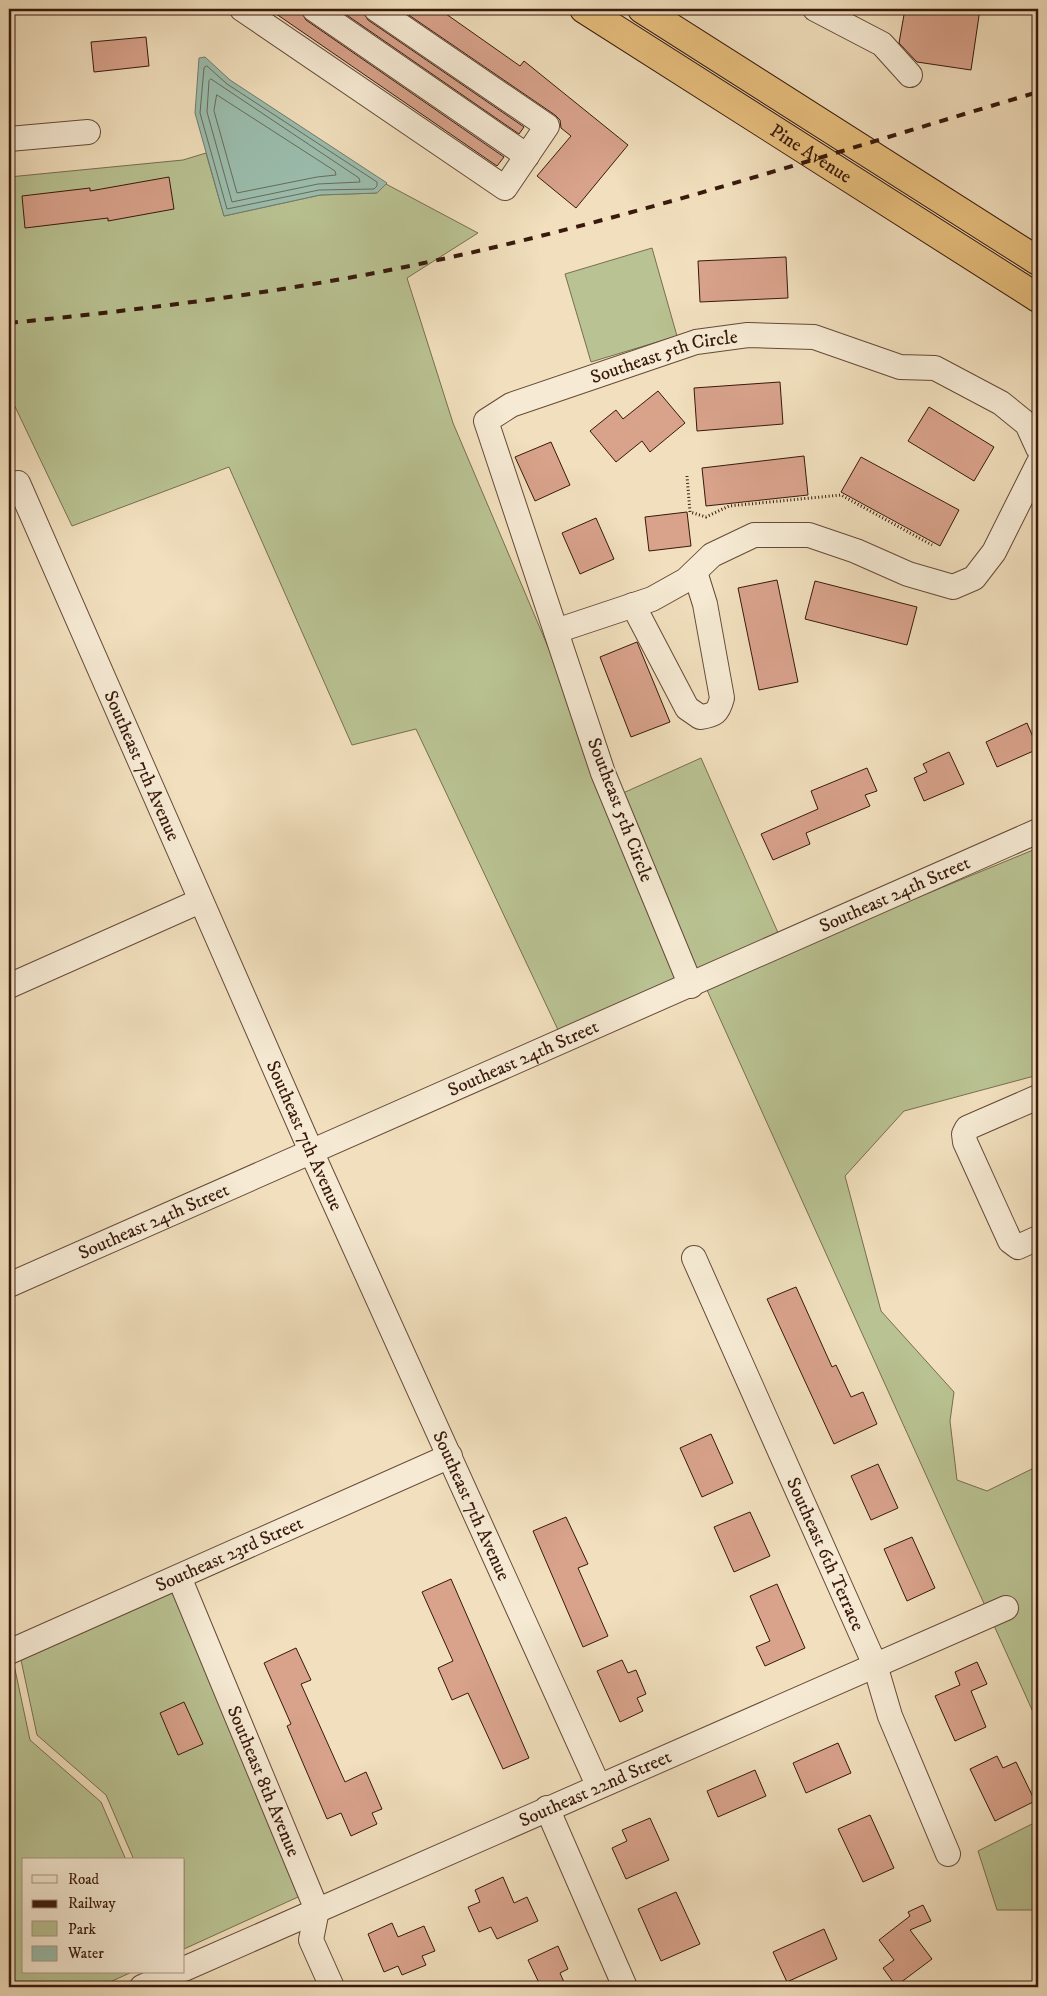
<svg xmlns="http://www.w3.org/2000/svg" width="1047" height="1996" font-family="'IM FELL DW Pica',serif">
	<style>
		.green { fill: #b9c292; stroke: #786e4f }
		.water { fill: #9bbdad; stroke: #737b6d }
		.lines { fill: none; stroke-linecap: round; stroke-linejoin: round }
		.shore { stroke: #6a6b5c; stroke-width: 1 }
		.building { fill: #d8a28b; stroke: #38190c }
		.minor-casing { stroke: #664a38; stroke-width: 26 }
		.highway-casing { stroke: #38190c; stroke-width: 30 }
		.path { stroke: #38190c; stroke-width: 3; stroke-dasharray: 1 2.5; stroke-linecap: butt }
		.minor { stroke: #f6ead4; stroke-width: 24 }
		.highway { stroke: #e8c07e; stroke-width: 28 }
		.rail { stroke: #38190c; stroke-width: 4; stroke-dasharray: 9 9; stroke-linecap: butt }
		.labels { text-anchor: middle; dominant-baseline: central; stroke-width: 4; stroke-linejoin: round; paint-order: stroke }
		.street-label { font-size: 19px; fill: #38190c; stroke: #f6ead4 }
	</style>
	<rect width="100%" height="100%" fill="#f1dfbd"/>
	<filter id="stains"><feTurbulence type="fractalNoise" baseFrequency=".004" numOctaves="4"/><feColorMatrix values="0 0 0 0 .2 0 0 0 0 .09 0 0 0 0 .02 0 0 0 .5 -.17"/></filter>
	<radialGradient id="worn" r=".72"><stop offset=".6" stop-color="#630" stop-opacity="0"/><stop offset="1" stop-color="#630" stop-opacity=".3"/></radialGradient>
	<path class="green" d="M 206,153 L 224,216 L 320,195 L 377,193 L 386,184 L 478,233 L 407,278 L 453,423 L 612,798 L 701,758 L 779,935 L 559,1032 L 416,729 L 352,745 L 229,467 L 72,526 L 9,394 L 9,177 L 183,160 Z
		M 652,248 L 677,336 L 591,362 L 565,274 Z
		M 1038,848 L 1038,1075 L 904,1111 L 845,1176 L 881,1311 L 954,1392 L 950,1421 L 957,1480 L 987,1491 L 1038,1466 L 1038,1723 L 707,990 L 868,918 Z
		M 182,1576 L 320,1887 L 184,1949 L 184,1860 L 134,1860 L 106,1795 L 37,1735 L 21,1660 Z
		M 13,1660 L 30,1740 L 101,1802 L 126,1860 L 24,1860 L 24,1972 L 132,1972 L 99,1987 L 9,1987 L 9,1662 Z
		M 1038,1821 L 1038,1910 L 997,1910 L 978,1851 Z"/>
	<path class="water" d="M 205,57 L 230,80 L 387,183 L 377,193 L 320,195 L 224,216 L 195,113 L 199,58 Z"/>
	<g class="lines">
		<path class="shore" d="M 207,66 L 227,84 L 377,182 L 377,186 L 374,189 L 319,190 L 227,209 L 200,113 L 204,68 Z
			M 211,79 L 359,178 L 360,182 L 318,184 L 232,202 L 207,112 L 209,81 Z
			M 217,95 L 335,171 L 336,175 L 317,177 L 237,193 L 214,111 Z"/>
	</g>
	<path class="building" d="M 269,9 L 300,9 L 306,20 L 504,157 L 497,166 Z
		M 338,9 L 362,9 L 368,20 L 524,127 L 519,134 Z
		M 400,9 L 439,9 L 520,66 L 524,61 L 628,145 L 576,208 L 537,176 L 571,136 L 561,128 L 560,120 L 555,115 Z
		M 905,9 L 980,9 L 971,70 L 917,62 L 899,43 Z
		M 146,37 L 149,66 L 94,72 L 91,42 Z
		M 169,177 L 174,209 L 108,221 L 108,218 L 25,228 L 22,196 L 90,188 L 90,191 Z
		M 786,257 L 788,298 L 700,302 L 698,261 Z
		M 780,382 L 783,424 L 697,431 L 694,388 Z
		M 658,391 L 685,423 L 650,452 L 642,441 L 616,462 L 590,431 L 616,410 L 623,419 Z
		M 929,407 L 994,447 L 974,481 L 908,441 Z
		M 551,442 L 570,485 L 535,501 L 515,457 Z
		M 804,456 L 808,495 L 706,506 L 702,468 Z
		M 861,457 L 959,510 L 940,546 L 841,492 Z
		M 687,512 L 691,546 L 649,551 L 645,517 Z
		M 596,518 L 614,559 L 580,574 L 562,533 Z
		M 777,580 L 798,682 L 759,690 L 738,588 Z
		M 815,581 L 917,607 L 907,645 L 805,619 Z
		M 637,642 L 670,722 L 631,737 L 600,657 Z
		M 1027,723 L 1038,749 L 997,767 L 986,742 Z
		M 949,752 L 964,784 L 924,801 L 914,778 L 927,772 L 923,764 Z
		M 867,768 L 877,791 L 865,795 L 870,806 L 806,833 L 810,844 L 773,860 L 761,834 L 818,809 L 811,791 Z
		M 796,1287 L 832,1367 L 836,1365 L 851,1397 L 863,1392 L 877,1424 L 834,1444 L 767,1299 Z
		M 711,1434 L 733,1483 L 702,1497 L 680,1448 Z
		M 878,1464 L 898,1508 L 871,1520 L 851,1476 Z
		M 750,1512 L 770,1556 L 734,1572 L 714,1527 Z
		M 566,1517 L 588,1564 L 578,1568 L 608,1636 L 583,1647 L 533,1531 Z
		M 912,1537 L 935,1588 L 907,1601 L 884,1549 Z
		M 451,1579 L 529,1758 L 503,1769 L 468,1693 L 452,1700 L 438,1668 L 453,1661 L 422,1592 Z
		M 777,1584 L 805,1648 L 765,1666 L 756,1647 L 770,1641 L 750,1596 Z
		M 296,1648 L 311,1680 L 301,1684 L 345,1782 L 366,1772 L 382,1809 L 372,1813 L 377,1824 L 351,1836 L 341,1813 L 327,1819 L 287,1726 L 291,1724 L 264,1663 Z
		M 622,1660 L 628,1673 L 636,1670 L 646,1694 L 637,1698 L 643,1711 L 620,1722 L 597,1671 Z
		M 977,1662 L 987,1684 L 971,1691 L 986,1727 L 955,1741 L 935,1696 L 960,1685 L 955,1672 Z
		M 184,1702 L 203,1744 L 178,1755 L 160,1713 Z
		M 838,1743 L 851,1773 L 806,1793 L 793,1763 Z
		M 997,1756 L 1003,1768 L 1016,1762 L 1035,1801 L 995,1821 L 970,1769 Z
		M 755,1770 L 766,1796 L 718,1817 L 707,1791 Z
		M 870,1815 L 894,1868 L 863,1882 L 838,1829 Z
		M 650,1818 L 669,1860 L 626,1879 L 612,1848 L 627,1841 L 622,1830 Z
		M 503,1877 L 514,1903 L 527,1897 L 538,1921 L 497,1939 L 491,1927 L 479,1932 L 468,1907 L 480,1902 L 475,1890 Z
		M 676,1892 L 700,1944 L 661,1961 L 638,1909 Z
		M 923,1905 L 931,1921 L 910,1930 L 932,1959 L 896,1986 L 883,1968 L 894,1960 L 879,1940 L 910,1916 L 908,1912 Z
		M 392,1923 L 398,1937 L 424,1926 L 435,1951 L 422,1956 L 426,1965 L 402,1975 L 398,1966 L 384,1972 L 368,1934 Z
		M 824,1929 L 837,1959 L 787,1982 L 773,1952 Z
		M 558,1946 L 568,1969 L 560,1973 L 566,1987 L 541,1987 L 528,1960 Z"/>
	<g class="lines">
		<defs>
			<g id="minor">
				<path d="M 242,9 L 505,188 L 547,126 L 376,9"/>
				<path d="M 314,9 L 527,156"/>
				<path d="M 815,9 L 882,44 L 910,75"/>
				<path d="M 9,139 L 88,132"/>
				<path id="s1" d="M 9,485 L 18,483 L 311,1151 L 598,1785"/>
				<path d="M 633,605 L 687,708 L 700,717 C 715,715 718,713 722,698 L 705,604 L 695,572"/>
				<path d="M 556,631 L 652,599 L 686,580 L 712,555 L 754,535 L 809,535 L 856,551 L 908,574 L 953,587 L 974,578 L 994,552 L 1038,464"/>
				<path d="M 9,986 L 200,901"/>
				<path id="s2" d="M 691,986 L 603,773 L 486,421 L 511,405 L 696,342 L 748,335 L 814,337 L 900,367 L 935,368 L 1001,403 L 1027,424 L 1038,448"/>
				<path d="M 1038,1097 L 967,1128 L 964,1134 L 965,1142 L 1010,1241 L 1018,1247 L 1038,1238"/>
				<path id="s3" d="M 694,1258 L 875,1665 L 890,1716 L 948,1854"/>
				<path id="s4" d="M 9,1285 L 1038,831"/>
				<path id="s5" d="M 179,1577 L 317,1910 L 311,1940 L 332,1987"/>
				<path id="s6" d="M 9,1652 L 450,1456"/>
				<path d="M 547,1808 L 625,1987"/>
				<path id="s7" d="M 184,1969 L 1006,1608"/>
				<path d="M 142,1987 L 176,1972"/>
			</g>
			<g id="highway">
				<path id="s8" d="M 584,9 L 1038,298"/>
				<path d="M 642,9 L 1038,261"/>
			</g>
		</defs>
		<use href="#minor" class="minor-casing"/>
		<use href="#highway" class="highway-casing"/>
		<path class="path" d="M 687,476 L 690,512 L 706,517 L 729,506 L 841,495 L 932,545"/>
		<use href="#minor" class="minor"/>
		<use href="#highway" class="highway"/>
		<path class="rail" d="M 9,323 C 147,309 288,292 424,263 C 632,219 835,152 1038,92"/>
	</g>
	<g class="labels">
		<g class="street-label">
			<text stroke="none"><textPath href="#s8" startOffset="269">Pine Avenue</textPath></text>
			<text stroke="none"><textPath href="#s2" startOffset="792">Southeast 5th Circle</textPath></text>
			<text stroke="none"><textPath href="#s1" startOffset="318">Southeast 7th Avenue</textPath></text>
			<text transform="translate(620 810) rotate(69)">Southeast 5th Circle</text>
			<text stroke="none"><textPath href="#s4" startOffset="968">Southeast 24th Street</textPath></text>
			<text stroke="none"><textPath href="#s4" startOffset="562">Southeast 24th Street</textPath></text>
			<text stroke="none"><textPath href="#s1" startOffset="722">Southeast 7th Avenue</textPath></text>
			<text stroke="none"><textPath href="#s4" startOffset="158">Southeast 24th Street</textPath></text>
			<text stroke="none"><textPath href="#s1" startOffset="1128">Southeast 7th Avenue</textPath></text>
			<text stroke="none"><textPath href="#s6" startOffset="241">Southeast 23rd Street</textPath></text>
			<text stroke="none"><textPath href="#s3" startOffset="324">Southeast 6th Terrace</textPath></text>
			<text stroke="none"><textPath href="#s5" startOffset="221">Southeast 8th Avenue</textPath></text>
			<text stroke="none"><textPath href="#s7" startOffset="449">Southeast 22nd Street</textPath></text>
		</g>
	</g>
	<rect width="1047" height="1996" fill="none" stroke="#f1dfbd" stroke-width="30"/>
	<rect x="10" y="10" width="1027" height="1976" fill="none" stroke="#38190c" stroke-width="2.5"/>
	<rect x="15" y="15" width="1017" height="1966" fill="none" stroke="#38190c"/>
	<rect x="22" y="1858" width="162" height="115" fill="#f6ead4" stroke="#aa9684"/>
	<rect x="32" y="1875" width="25" height="8" fill="#f6ead4" stroke="#aa9684"/>
	<text x="68" y="1884" font-size="15" fill="#38190c">Road</text>
	<rect x="32" y="1900" width="25" height="8" fill="#38190c" stroke="#aa9684"/>
	<text x="68" y="1908" font-size="15" fill="#38190c">Railway</text>
	<rect x="32" y="1921" width="25" height="15" fill="#b9c292" stroke="#aa9684"/>
	<text x="68" y="1934" font-size="15" fill="#38190c">Park</text>
	<rect x="32" y="1946" width="25" height="15" fill="#9bbdad" stroke="#aa9684"/>
	<text x="68" y="1958" font-size="15" fill="#38190c">Water</text>
	<rect width="100%" height="100%" filter="url(#stains)"/>
	<rect width="100%" height="100%" fill="url(#worn)"/>
</svg>
